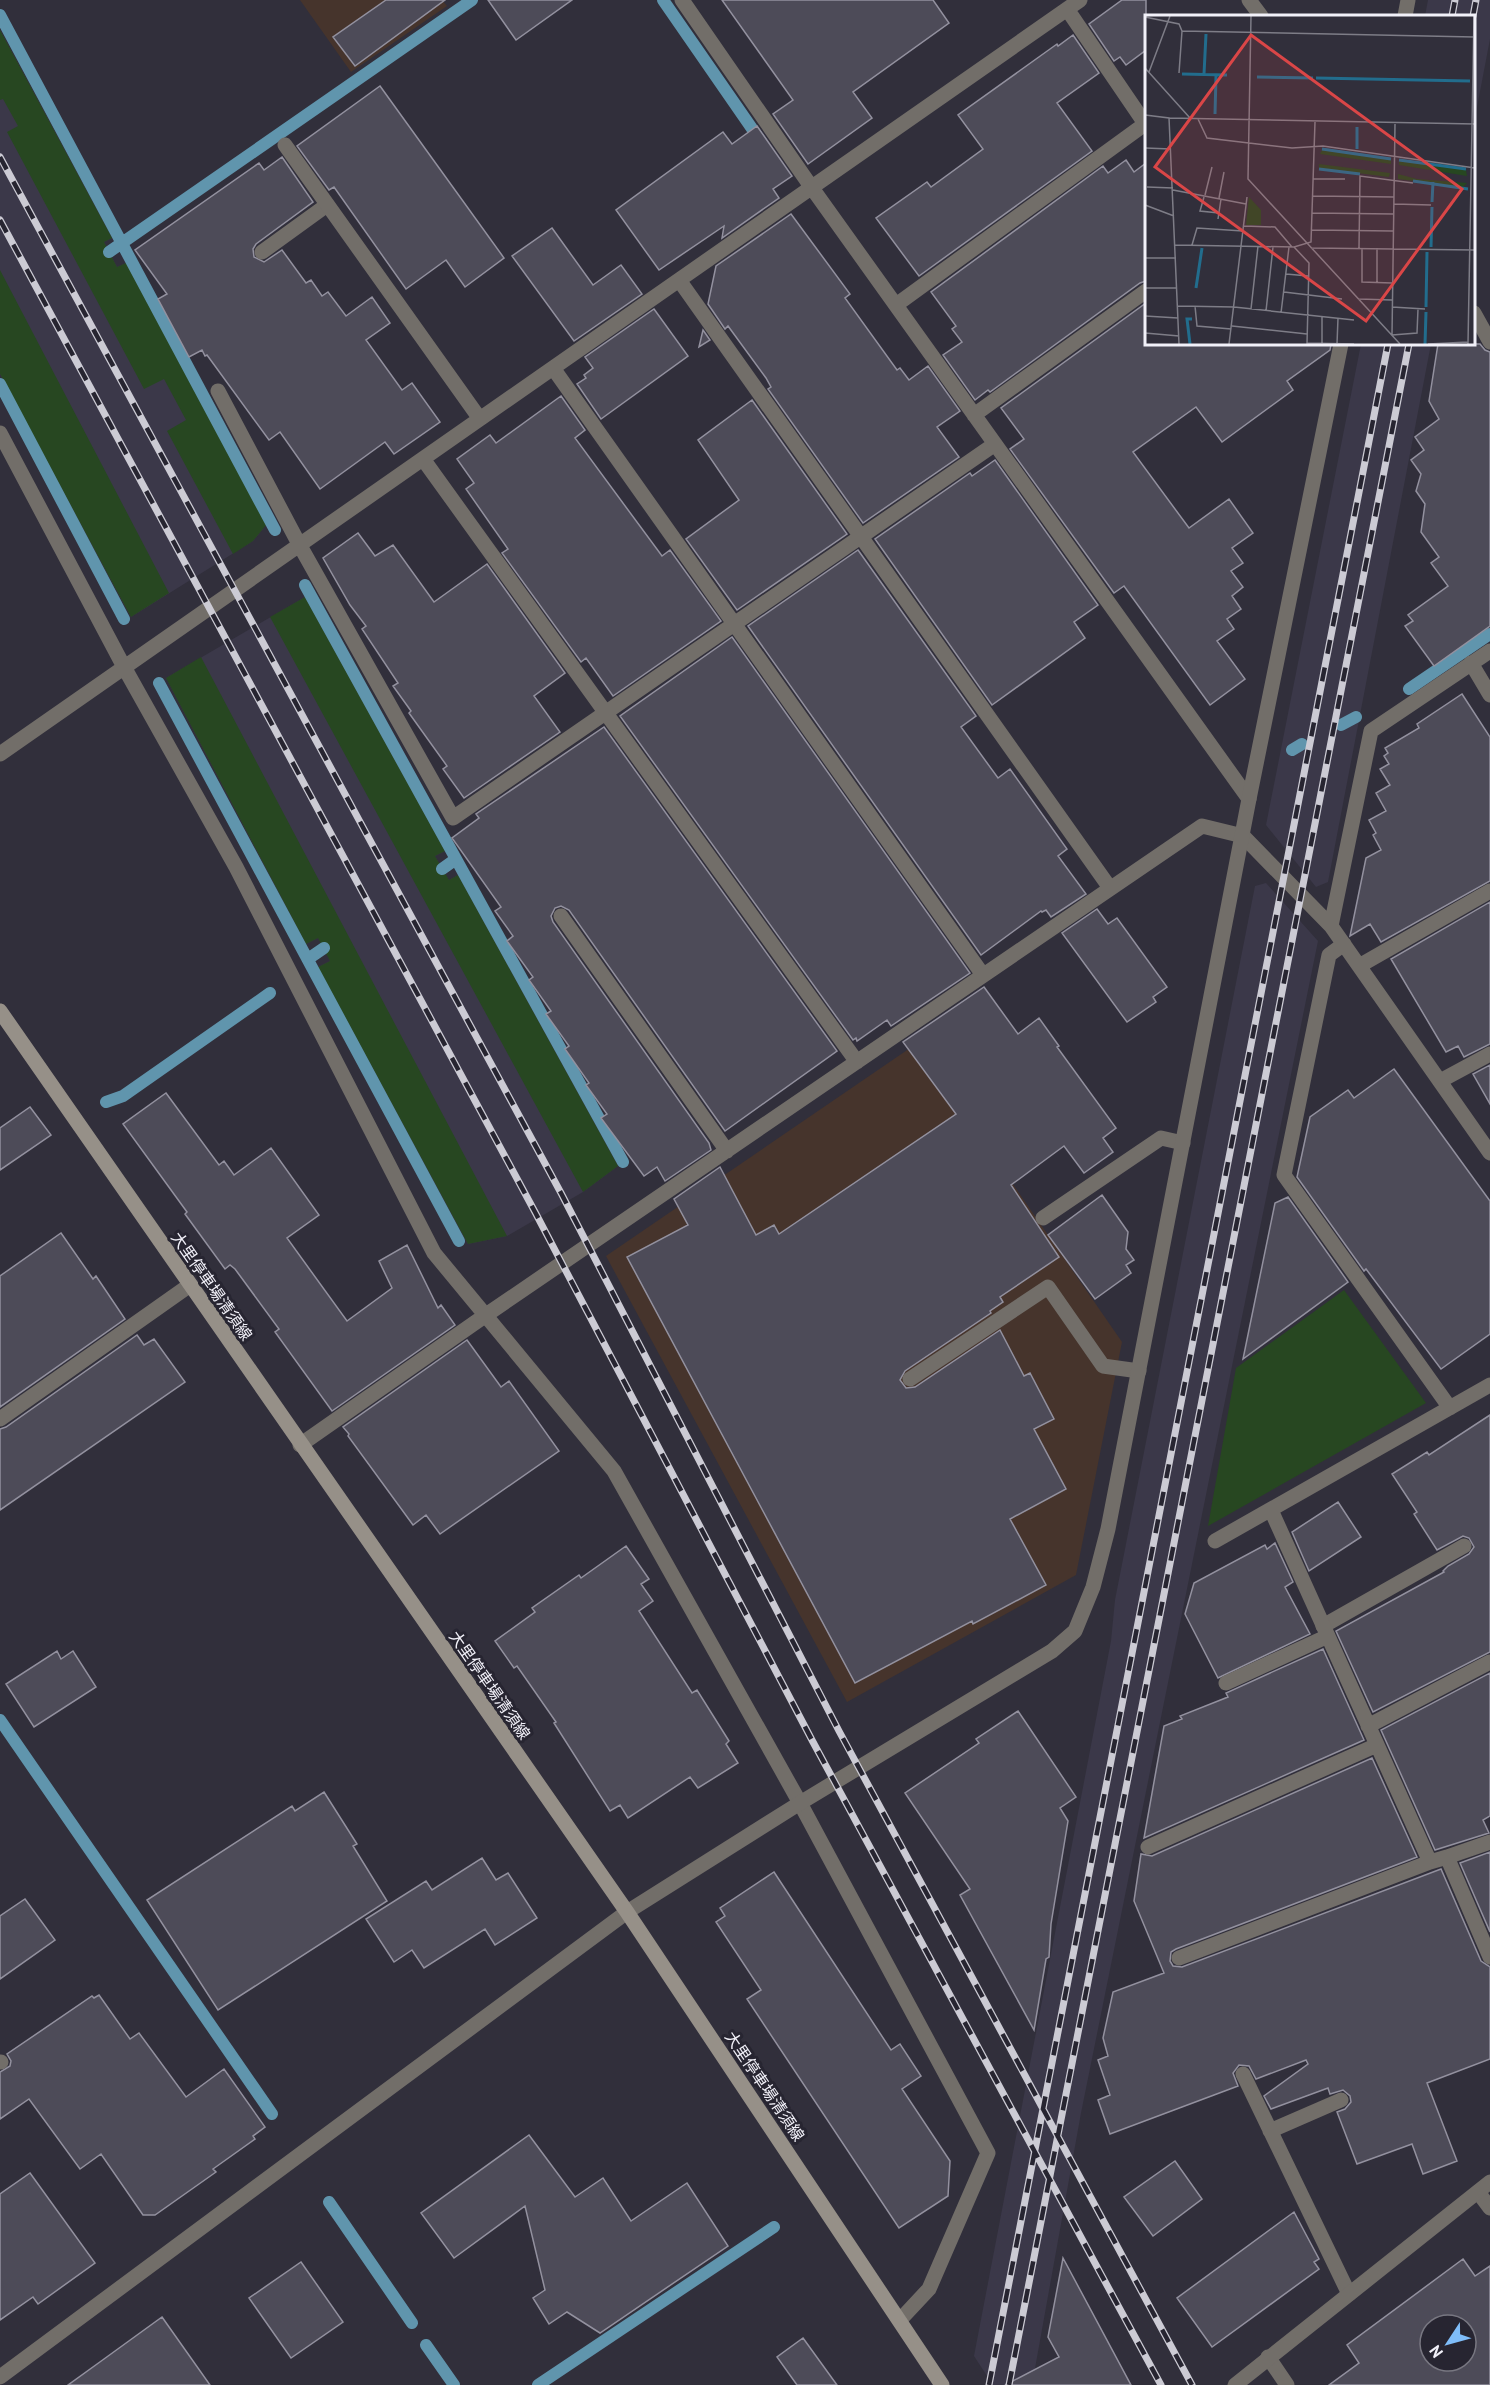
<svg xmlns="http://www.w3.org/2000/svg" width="1490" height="2385" font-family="'PT Sans','Noto Sans JP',sans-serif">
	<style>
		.built { fill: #3b3849 }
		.industrial { fill: #46342c }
		.green { fill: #274721 }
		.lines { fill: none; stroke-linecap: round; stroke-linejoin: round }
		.stream { stroke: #6095ad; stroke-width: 12 }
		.building { fill: #4d4b58; stroke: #93919f; stroke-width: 1.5; fill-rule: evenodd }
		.service { stroke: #726e69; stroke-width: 15 }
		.minor { stroke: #726e69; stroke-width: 15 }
		.tertiary { stroke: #726e69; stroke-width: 15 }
		.secondary { stroke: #969088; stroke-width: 15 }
		.rail-casing { stroke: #cccbd4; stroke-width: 7 }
		.rail { stroke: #272531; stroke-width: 4.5; stroke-dasharray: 14; stroke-linecap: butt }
		.labels { text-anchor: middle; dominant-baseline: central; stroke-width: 6; stroke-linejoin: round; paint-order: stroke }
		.street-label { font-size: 16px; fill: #f2f1f9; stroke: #272531 }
		.inset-river { fill: none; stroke: #226d8d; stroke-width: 3 }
		.inset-road { fill: none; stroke: #7e7d87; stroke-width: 1.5 }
		.view { fill: #da4647; fill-opacity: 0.15; stroke: #da4647; stroke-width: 3 }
		.inset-edge { fill: none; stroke: #f2f1f9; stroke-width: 3 }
	</style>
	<rect width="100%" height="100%" fill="#312f3b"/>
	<path class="built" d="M 1428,0 L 1490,0 L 1490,39 L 1474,123 L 1474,16 L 1425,16 Z
		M 0,30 L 112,238 L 104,242 L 117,267 L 126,263 L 267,524 L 253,541 L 131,617 L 0,374 Z
		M 1361,344 L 1431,344 L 1328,882 L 1316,887 L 1266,825 Z
		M 305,597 L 445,851 L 435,856 L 442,869 L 449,880 L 458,875 L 618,1166 L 583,1192 L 507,1236 L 468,1244 L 318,967 L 330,961 L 324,948 L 318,938 L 306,944 L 166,678 Z
		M 1266,883 L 1318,941 L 1081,2113 L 1032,2385 L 993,2385 L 974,2356 L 1111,1641 L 1115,1600 L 1255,886 Z"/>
	<path class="industrial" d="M 300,0 L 442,0 L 447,6 L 351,72 Z
		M 916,1044 L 1122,1342 L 1076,1575 L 847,1702 L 606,1256 Z"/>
	<path class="green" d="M 0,30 L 112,238 L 104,242 L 117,267 L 126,263 L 267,524 L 253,541 L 233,554 L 167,431 L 186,420 L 164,379 L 144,389 L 7,132 L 18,126 L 3,99 L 0,100 Z
		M 0,270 L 169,593 L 131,617 L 0,374 Z
		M 305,597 L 445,851 L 435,856 L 449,880 L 458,875 L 618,1166 L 583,1192 L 270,617 Z
		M 201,657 L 507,1236 L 468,1244 L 318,967 L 330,961 L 318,938 L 306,944 L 166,678 Z
		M 1344,1290 L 1426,1403 L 1208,1526 L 1236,1368 Z"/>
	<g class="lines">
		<path class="stream" d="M 663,0 L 762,143
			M 0,15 L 275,530
			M 109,252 L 472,0
			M 0,384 L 124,619
			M 305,585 L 623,1162
			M 159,683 L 459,1241
			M 1409,689 L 1490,634
			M 1341,725 L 1356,717
			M 1292,750 L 1302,744
			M 442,869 L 456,859
			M 308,959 L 324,948
			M 106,1102 L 123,1096 L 270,993
			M 0,1720 L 272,2114
			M 329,2202 L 412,2323
			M 426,2345 L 454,2385
			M 538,2385 L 774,2227"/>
	</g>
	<path class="building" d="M 386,0 L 445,0 L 355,66 L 333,37 Z
		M 488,0 L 572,0 L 516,40 Z
		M 722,0 L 933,0 L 949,23 L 853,92 L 872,118 L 808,164 L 773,114 L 793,100 Z
		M 1122,0 L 1146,0 L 1146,50 L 1126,65 L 1120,57 L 1114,61 L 1089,24 Z
		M 1073,35 L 1099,73 L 1057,103 L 1092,151 L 919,276 L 876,218 L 927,182 L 931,187 L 983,149 L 958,115 L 1057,44 L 1058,46 Z
		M 380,86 L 504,258 L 465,287 L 446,260 L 406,289 L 334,187 L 329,190 L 297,146 Z
		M 757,126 L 792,176 L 773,189 L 779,198 L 722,238 L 724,226 L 659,270 L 616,210 L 723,132 L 732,144 Z
		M 282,157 L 313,202 L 256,244 L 253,249 L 254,257 L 264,262 L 282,250 L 306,283 L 311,280 L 322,296 L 328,292 L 346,316 L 372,297 L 390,323 L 366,340 L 402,390 L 412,383 L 440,422 L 394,454 L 385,442 L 320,489 L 280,432 L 269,440 L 207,355 L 205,356 L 202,350 L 189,357 L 158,299 L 167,294 L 135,250 L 259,163 L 264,170 Z
		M 1126,160 L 1134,172 L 1146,163 L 1146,281 L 1140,283 L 990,392 L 988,390 L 975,400 L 943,355 L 962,342 L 952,329 L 956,326 L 931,292 L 1103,166 L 1108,173 Z
		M 791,214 L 850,294 L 845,298 L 897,370 L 900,368 L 909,380 L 928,366 L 960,411 L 937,427 L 959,457 L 863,523 L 768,389 L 771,387 L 766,378 L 728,326 L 725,329 L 708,304 L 716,266 Z
		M 552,228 L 593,285 L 621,265 L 642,294 L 574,341 L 512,256 Z
		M 1146,303 L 1146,344 L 1331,344 L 1330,350 L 1287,381 L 1293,390 L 1222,442 L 1196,407 L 1133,452 L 1189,528 L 1229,499 L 1253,533 L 1232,548 L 1243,563 L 1231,571 L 1243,587 L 1232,596 L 1241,609 L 1227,619 L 1234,629 L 1217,641 L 1245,679 L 1210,705 L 1124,586 L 1114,593 L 1010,449 L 1024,439 L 1001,408 Z
		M 654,309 L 688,356 L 601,419 L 577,384 L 586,378 L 584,375 L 593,368 L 585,357 Z
		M 703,330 L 710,340 L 699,347 Z
		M 1438,344 L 1480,344 L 1485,350 L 1490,352 L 1490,626 L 1434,666 L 1405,626 L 1413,621 L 1408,615 L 1448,586 L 1431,563 L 1439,557 L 1421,532 L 1425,504 L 1416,491 L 1421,474 L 1411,460 L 1424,450 L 1415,437 L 1439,419 L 1429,401 Z
		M 561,396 L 585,430 L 575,438 L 662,556 L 670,550 L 721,621 L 613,696 L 586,658 L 581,662 L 502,553 L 508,549 L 466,489 L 474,483 L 457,459 L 490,435 L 496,443 Z
		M 752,400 L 847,534 L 737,610 L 686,539 L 739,500 L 698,440 Z
		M 995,460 L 1098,605 L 1074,622 L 1085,638 L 992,705 L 875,539 L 970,473 L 972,476 Z
		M 358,533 L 375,556 L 393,545 L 434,602 L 487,564 L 565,673 L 534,696 L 560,732 L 464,798 L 443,769 L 447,766 L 409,713 L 411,711 L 393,686 L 398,683 L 362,629 L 366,626 L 350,605 L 323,558 Z
		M 858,550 L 976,716 L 961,727 L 998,778 L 1010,769 L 1067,849 L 1058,856 L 1086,894 L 1051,917 L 1046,910 L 1042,912 L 1041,911 L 981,955 L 748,626 Z
		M 732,637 L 970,973 L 891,1026 L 887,1020 L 857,1041 L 856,1038 L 853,1040 L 620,716 Z
		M 1462,694 L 1490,737 L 1490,881 L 1381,942 L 1370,924 L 1350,936 L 1366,858 L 1381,850 L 1373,835 L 1376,833 L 1369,820 L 1386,811 L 1376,793 L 1390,785 L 1380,769 L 1389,764 L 1384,756 L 1388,753 L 1385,748 L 1419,728 L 1417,724 Z
		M 604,727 L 837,1051 L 725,1131 L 569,910 L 561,906 L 555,908 L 551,916 L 553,922 L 709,1143 L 711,1150 L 665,1181 L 657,1167 L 644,1176 L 601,1118 L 607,1114 L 586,1085 L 589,1083 L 565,1049 L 569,1046 L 546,1014 L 551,1011 L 529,980 L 533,977 L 507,941 L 513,936 L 495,911 L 501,907 L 452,838 L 479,818 L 476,814 Z
		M 1490,902 L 1490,1044 L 1464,1057 L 1458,1046 L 1446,1052 L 1391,959 Z
		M 1097,909 L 1108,924 L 1117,918 L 1167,987 L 1153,997 L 1156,1002 L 1127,1022 L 1062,933 Z
		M 984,987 L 1018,1034 L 1039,1018 L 1059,1046 L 1057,1047 L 1116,1128 L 1103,1138 L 1113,1152 L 1084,1173 L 1064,1146 L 1011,1185 L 1059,1257 L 1000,1297 L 1003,1302 L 990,1311 L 991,1313 L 905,1371 L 900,1380 L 906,1388 L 915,1387 L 1000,1330 L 1024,1376 L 1030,1373 L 1054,1419 L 1034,1429 L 1066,1489 L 1010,1519 L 1046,1585 L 973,1624 L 972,1621 L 855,1683 L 627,1257 L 688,1225 L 674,1199 L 720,1167 L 756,1235 L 774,1225 L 779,1234 L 956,1114 L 903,1042 Z
		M 1490,1065 L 1490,1104 L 1473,1074 Z
		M 1394,1069 L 1490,1201 L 1490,1334 L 1441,1369 L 1366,1269 L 1364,1271 L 1297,1177 L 1310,1117 L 1348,1090 L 1354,1098 Z
		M 166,1093 L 219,1165 L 224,1161 L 234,1175 L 271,1148 L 319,1215 L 287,1238 L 347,1321 L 392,1288 L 379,1261 L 407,1245 L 438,1308 L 441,1305 L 455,1325 L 332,1411 L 275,1332 L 279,1329 L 235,1269 L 230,1265 L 225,1269 L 185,1214 L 187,1212 L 123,1124 Z
		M 30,1107 L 51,1135 L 0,1170 L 0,1128 Z
		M 1102,1195 L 1128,1232 L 1126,1249 L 1134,1260 L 1126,1265 L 1131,1273 L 1095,1299 L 1048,1235 Z
		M 1288,1197 L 1348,1282 L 1243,1359 L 1275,1203 Z
		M 61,1233 L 93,1279 L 96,1276 L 125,1319 L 0,1407 L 0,1276 Z
		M 137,1335 L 144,1345 L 154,1339 L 185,1382 L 0,1510 L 0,1429 L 6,1427 Z
		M 467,1340 L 501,1387 L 509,1381 L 559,1451 L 440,1534 L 426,1515 L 413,1525 L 348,1436 L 349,1434 L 343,1427 Z
		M 1490,1415 L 1490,1652 L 1373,1712 L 1336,1631 L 1444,1572 L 1443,1571 L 1448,1566 L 1469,1554 L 1474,1547 L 1469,1538 L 1463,1536 L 1437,1550 L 1414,1514 L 1417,1512 L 1392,1474 L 1427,1452 L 1429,1455 Z
		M 1338,1502 L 1361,1537 L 1309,1571 L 1292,1532 Z
		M 1275,1543 L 1293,1582 L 1285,1587 L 1310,1634 L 1218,1678 L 1185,1614 L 1194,1583 L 1265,1545 L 1267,1549 Z
		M 626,1546 L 649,1579 L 641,1584 L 653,1601 L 639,1611 L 692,1693 L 697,1690 L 729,1741 L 726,1744 L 738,1763 L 698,1788 L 690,1777 L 628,1818 L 620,1805 L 610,1811 L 554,1723 L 556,1722 L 517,1666 L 514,1668 L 495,1641 L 535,1612 L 532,1608 L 579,1575 L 581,1578 Z
		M 1323,1649 L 1364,1740 L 1144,1838 L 1164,1726 L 1182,1719 L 1180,1716 L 1228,1697 L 1226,1693 Z
		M 57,1651 L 61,1659 L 73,1651 L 96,1687 L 34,1727 L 6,1684 Z
		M 1490,1673 L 1490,1816 L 1483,1820 L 1489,1833 L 1435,1850 L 1381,1730 Z
		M 1018,1711 L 1076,1797 L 1060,1808 L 1068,1821 L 1051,1924 L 1049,1957 L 1046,1959 L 1034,2030 L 960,1895 L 970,1889 L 905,1793 L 979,1743 L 976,1739 Z
		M 1372,1758 L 1417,1857 L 1176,1949 L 1171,1952 L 1170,1961 L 1173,1966 L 1182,1967 L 1441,1869 L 1481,1961 L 1490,1967 L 1490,2059 L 1427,2083 L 1457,2161 L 1423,2174 L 1412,2144 L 1357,2164 L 1337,2112 L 1345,2109 L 1351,2102 L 1350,2096 L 1343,2090 L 1330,2094 L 1328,2088 L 1271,2109 L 1264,2096 L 1308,2064 L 1306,2060 L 1256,2079 L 1249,2066 L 1239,2065 L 1233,2073 L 1238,2086 L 1110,2134 L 1098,2100 L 1110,2095 L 1098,2060 L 1108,2056 L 1103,2038 L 1113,1992 L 1164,1973 L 1134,1901 L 1141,1854 L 1152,1856 Z
		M 324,1792 L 357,1844 L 353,1846 L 387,1901 L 218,2010 L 147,1900 L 292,1806 L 295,1811 Z
		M 1490,1852 L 1490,1932 L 1460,1863 Z
		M 482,1858 L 496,1880 L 508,1873 L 537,1918 L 495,1945 L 485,1929 L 424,1968 L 412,1950 L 394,1962 L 366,1919 L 426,1881 L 432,1890 Z
		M 774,1872 L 891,2050 L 900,2044 L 921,2076 L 902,2089 L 950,2161 L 948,2196 L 899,2228 L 747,1999 L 761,1990 L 716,1922 L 725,1916 L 720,1908 Z
		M 25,1899 L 55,1940 L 0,1979 L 0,1916 Z
		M 99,1995 L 130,2039 L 139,2033 L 186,2097 L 224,2069 L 265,2127 L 253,2136 L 255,2139 L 213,2169 L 216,2172 L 155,2215 L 143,2215 L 101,2154 L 80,2169 L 29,2099 L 0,2119 L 0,2072 L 10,2066 L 11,2061 L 7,2054 L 92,1996 L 94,1998 Z
		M 529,2135 L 575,2197 L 603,2178 L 631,2221 L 687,2183 L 728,2246 L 600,2333 L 567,2312 L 549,2324 L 533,2298 L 545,2290 L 525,2206 L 454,2258 L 421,2213 Z
		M 1175,2161 L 1202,2199 L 1153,2236 L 1124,2197 Z
		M 30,2173 L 95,2263 L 38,2304 L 33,2297 L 0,2320 L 0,2194 Z
		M 1294,2212 L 1319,2259 L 1314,2262 L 1319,2269 L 1212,2347 L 1177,2298 Z
		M 1063,2258 L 1131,2385 L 1005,2385 L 1059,2357 L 1048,2337 Z
		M 1463,2259 L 1475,2276 L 1490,2266 L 1490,2385 L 1329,2385 L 1359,2363 L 1347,2345 ZM 1430,2325 L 1466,2325 L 1466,2361 L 1430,2361 Z
		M 301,2262 L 343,2322 L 291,2358 L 249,2298 Z
		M 162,2317 L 210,2385 L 68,2385 L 104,2359 Z
		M 803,2338 L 837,2385 L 797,2385 L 777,2357 Z"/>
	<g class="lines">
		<path class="service" d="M 262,252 L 327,205
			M 1043,1218 L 1161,1138 L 1183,1143
			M 910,1379 L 1048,1287 L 1103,1366 L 1139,1371
			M 0,1419 L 190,1285
			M 1323,1626 L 1464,1546
			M 0,2062 L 1,2062
			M 1243,2074 L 1349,2294
			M 1270,2131 L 1341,2100
			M 1478,2192 L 1490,2208"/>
		<path class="minor" d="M 682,0 L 812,188 L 1249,799
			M 1249,0 L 1261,16
			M 1067,9 L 1146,125
			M 285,145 L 480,419
			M 679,280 L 1110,888
			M 896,305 L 1145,124
			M 1474,313 L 1490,342
			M 553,368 L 983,975
			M 218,391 L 299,544 L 453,818 L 995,444
			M 974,415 L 1146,291
			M 0,433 L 124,667 L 236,867 L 434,1253 L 614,1471 L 800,1803 L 988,2153 L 929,2289 L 900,2320
			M 423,459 L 857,1062
			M 1471,663 L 1490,695
			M 0,754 L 1080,0
			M 561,916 L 727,1151
			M 1331,926 L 1371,731 L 1490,651
			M 1344,944 L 1329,955 L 1284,1175 L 1450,1408
			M 1359,966 L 1490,891
			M 1440,1081 L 1490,1054
			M 300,1445 L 486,1315 L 1202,826 L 1243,836 L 1331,926 L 1490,1153
			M 1271,1510 L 1430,1862 L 1447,1857 L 1490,1957
			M 1215,1541 L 1490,1385
			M 1226,1683 L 1328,1636
			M 1368,1726 L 1490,1662
			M 1148,1847 L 1377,1745
			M 1447,1857 L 1490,1842
			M 1179,1958 L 1430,1862
			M 1268,2357 L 1287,2385"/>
		<path class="tertiary" d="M 1405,16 L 1408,0
			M 0,2377 L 627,1912 L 800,1803 L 1052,1651 L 1075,1631 L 1093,1587 L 1108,1529 L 1249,799 L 1341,344
			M 1235,2385 L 1490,2182"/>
		<path class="secondary" d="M 0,1011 L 627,1912 L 942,2385"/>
		<defs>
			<path id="rail" d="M 1452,16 L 1455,0
				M 1473,16 L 1476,0
				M 0,157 L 561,1193 L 839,1731 L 1192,2385
				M 0,220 L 535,1212 L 813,1742 L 1161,2385
				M 989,2385 L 1388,344
				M 1009,2385 L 1409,344"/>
		</defs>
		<use href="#rail" class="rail-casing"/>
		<use href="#rail" class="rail"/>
	</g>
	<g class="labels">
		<g class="street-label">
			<text transform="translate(212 1286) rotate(55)">大里停車場清須線</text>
			<text transform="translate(490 1685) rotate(55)">大里停車場清須線</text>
			<text transform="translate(765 2086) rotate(56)">大里停車場清須線</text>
		</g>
	</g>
	<g transform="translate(1145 15)">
		<rect width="330" height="330" fill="#312f3b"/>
		<path d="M 177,135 L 246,145 L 246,149 L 175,139 ZM 254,146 L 321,155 L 322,161 L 254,150 ZM 174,149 L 245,158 L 244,162 L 174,153 ZM 253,159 L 272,164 L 322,168 L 318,172 L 253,164 ZM 104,182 L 116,195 L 116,210 L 101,210 Z" fill="#274721"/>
		<path class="inset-river" d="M 37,59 L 82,60M 59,59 L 61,19M 112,62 L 168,63M 171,63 L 325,66M 70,99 L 71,61M 177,134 L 246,144M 212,134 L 212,112M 254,145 L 321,154M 174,154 L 215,159M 268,166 L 323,174M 287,187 L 288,167M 286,232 L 287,192M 51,273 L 57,233M 281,292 L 282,237M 45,329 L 42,304 L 47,304M 280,329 L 281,297"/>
		<path class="inset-road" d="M 106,1 L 103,164 L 255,329M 0,2 L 34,9 L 37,16 L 329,22M 0,53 L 45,103M 4,57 L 25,1M 34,58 L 37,16M 0,100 L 24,103 L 34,329M 24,103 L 330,109M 53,104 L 62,123 L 147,133 L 178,131 L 330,153M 0,133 L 26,134M 168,164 L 200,164M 2,172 L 28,173M 28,175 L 101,189M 60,180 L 67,152M 168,181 L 249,182M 59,182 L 55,196 L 74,198M 74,183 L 79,157M 249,189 L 286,190M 0,190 L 29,201M 167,198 L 249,199M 73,204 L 76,184M 99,211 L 130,212 L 147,232M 167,215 L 248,216M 30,230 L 149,232 L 166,227 L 170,107M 47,230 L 52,213 L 98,216M 149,232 L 164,248 L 162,329M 166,233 L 330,235M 214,233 L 215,161 L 268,168M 217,233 L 217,267 L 247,268M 232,233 L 232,267M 0,243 L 31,243M 141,259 L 163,261M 0,273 L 32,273M 139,277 L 197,284M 213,284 L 247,285M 33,291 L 89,292 L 209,305M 50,291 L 52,311 L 86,314M 247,292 L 280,294M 106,294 L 113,231M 121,296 L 128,232M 136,298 L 144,232M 0,301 L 33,303M 87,311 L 162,319M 0,318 L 34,321M 247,320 L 250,109M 247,320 L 272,318 L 273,294M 162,328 L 209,329M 177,328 L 177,302M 84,329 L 102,182M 192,329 L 193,303M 283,329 L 323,327M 323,329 L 329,1"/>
		<path class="view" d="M 106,20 L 317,174 L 221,306 L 10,152 Z"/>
		<rect width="330" height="330" class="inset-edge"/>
	</g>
	<g transform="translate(1448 2343) rotate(234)"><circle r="28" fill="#272531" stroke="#787781" stroke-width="1.5"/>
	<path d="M0-4.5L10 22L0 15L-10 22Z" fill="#7fbdf9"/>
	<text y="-9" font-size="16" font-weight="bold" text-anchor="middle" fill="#f2f1f9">N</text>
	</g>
</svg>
